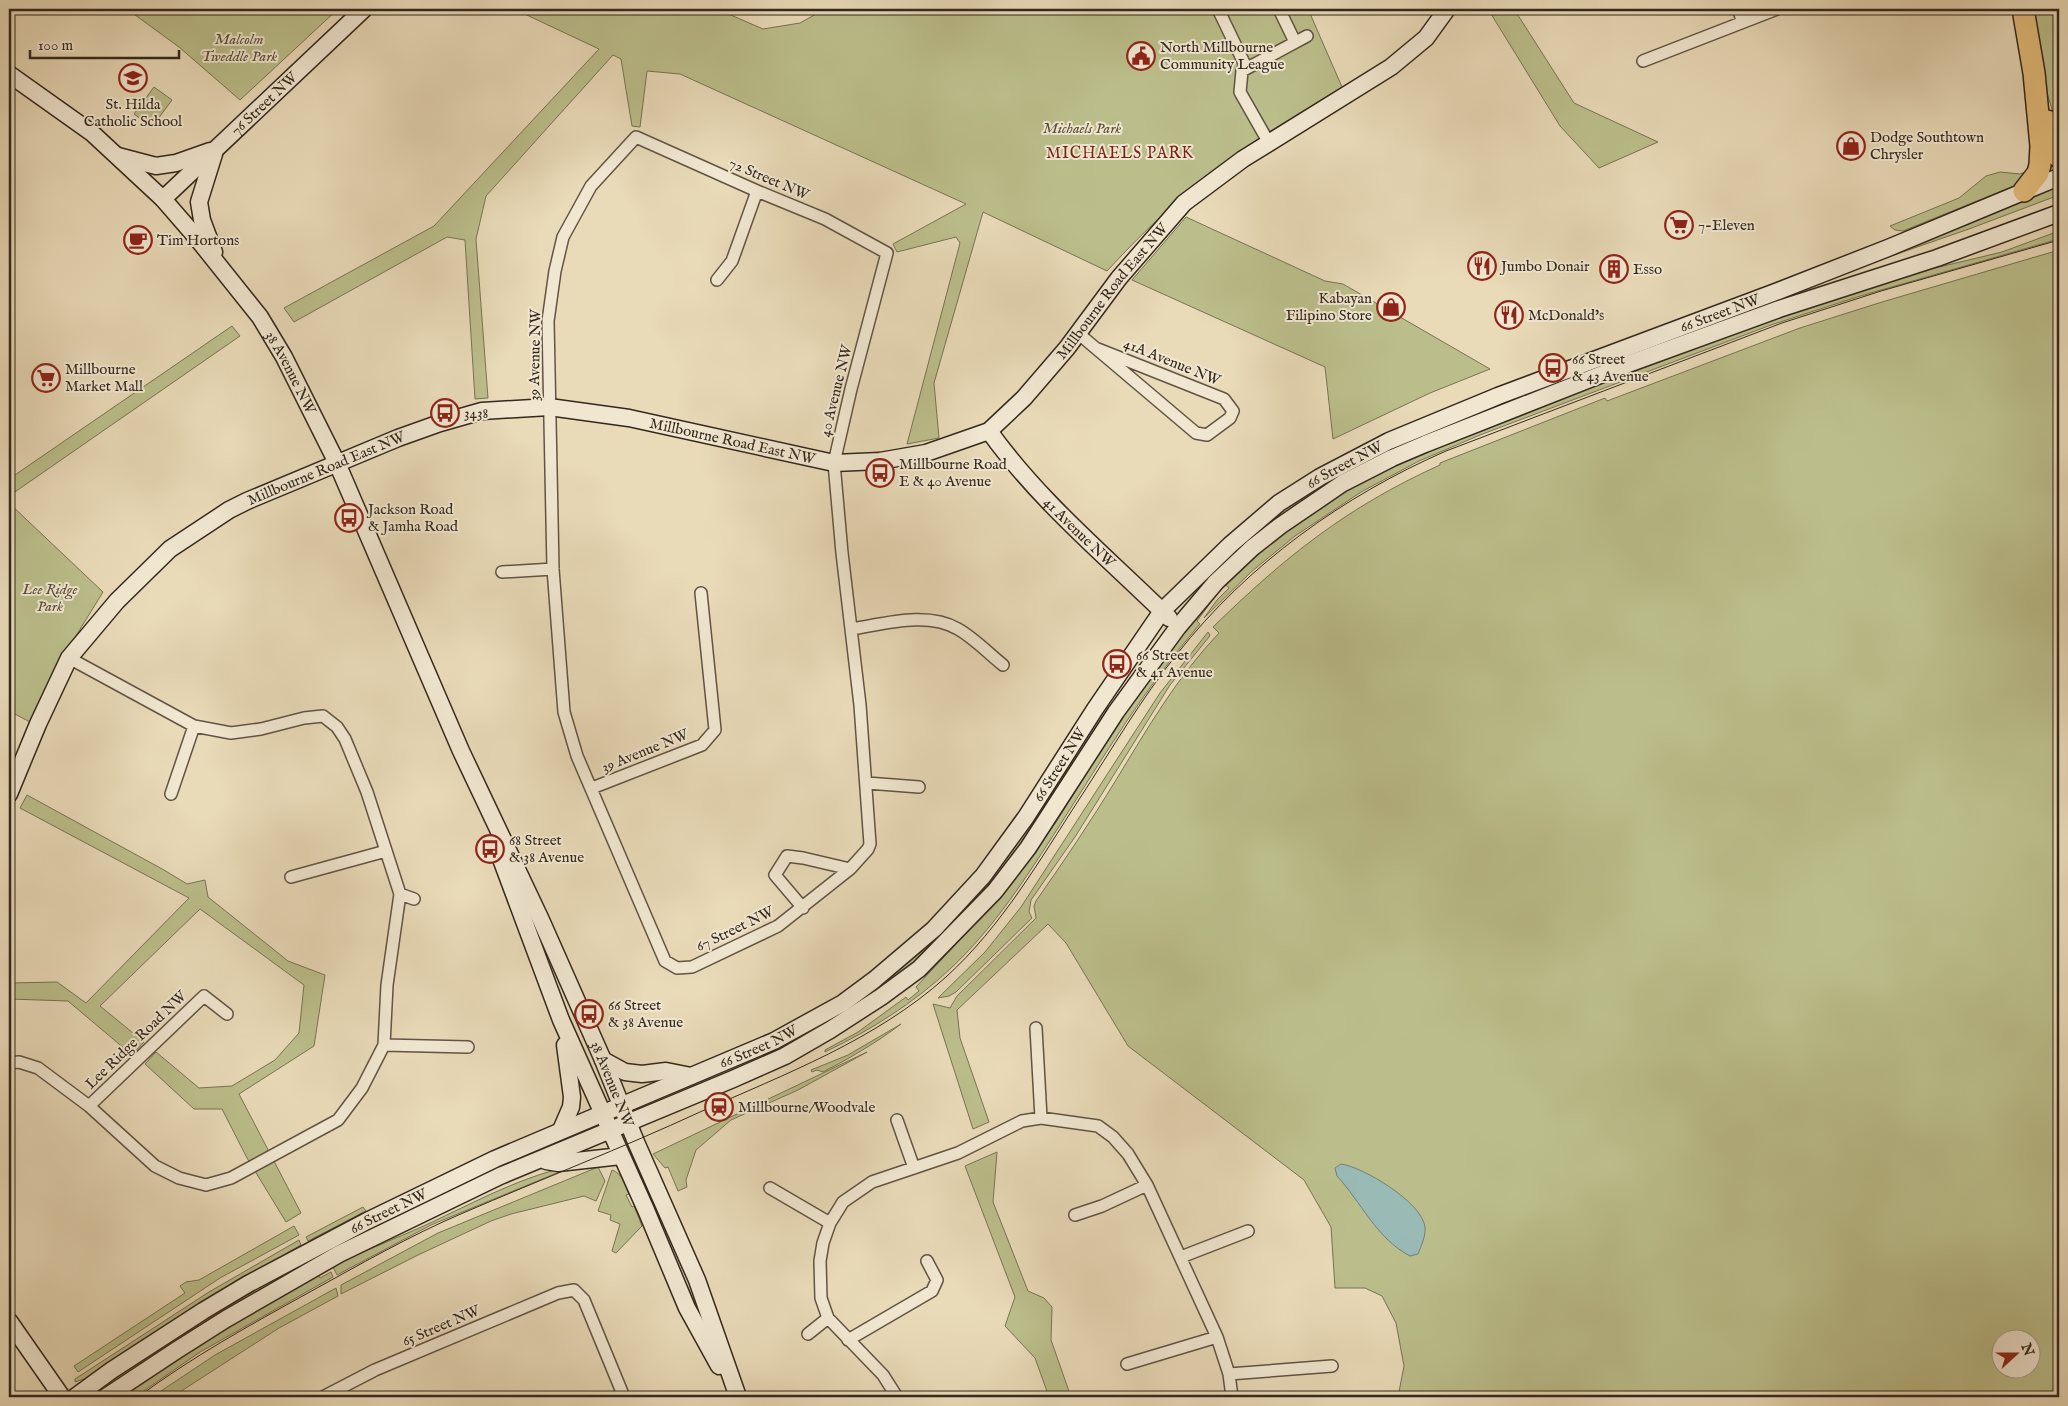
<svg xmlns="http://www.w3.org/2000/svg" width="2068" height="1406" font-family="'IM FELL English',serif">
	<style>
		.green { fill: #bbbe8b; stroke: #777354; fill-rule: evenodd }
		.water { fill: #99bab5; stroke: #708078 }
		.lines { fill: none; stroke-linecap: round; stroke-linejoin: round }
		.street-casing { stroke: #605444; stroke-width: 14 }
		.secondary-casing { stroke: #33281d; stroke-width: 19 }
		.highway-casing { stroke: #33281d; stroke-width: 24 }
		.street { stroke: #f1e7d1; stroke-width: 11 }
		.secondary { stroke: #f1e7d1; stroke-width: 16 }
		.highway { stroke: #e4bd7c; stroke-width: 21 }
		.tram { stroke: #33281d; stroke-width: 1 }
		.labels { text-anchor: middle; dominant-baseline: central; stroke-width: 4; stroke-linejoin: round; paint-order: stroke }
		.park-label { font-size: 15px; font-style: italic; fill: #554e38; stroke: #f1e7d1 }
		.poi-label { font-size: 15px; fill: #33281d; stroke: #f1e7d1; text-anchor: start }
		.street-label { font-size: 15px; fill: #33281d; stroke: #f1e7d1 }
		.neighbourhood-label { font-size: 16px; letter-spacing: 1px; fill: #7a1f14; stroke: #f1e7d1 }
	</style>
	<rect width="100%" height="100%" fill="#e9dab8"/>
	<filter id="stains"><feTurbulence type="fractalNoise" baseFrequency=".004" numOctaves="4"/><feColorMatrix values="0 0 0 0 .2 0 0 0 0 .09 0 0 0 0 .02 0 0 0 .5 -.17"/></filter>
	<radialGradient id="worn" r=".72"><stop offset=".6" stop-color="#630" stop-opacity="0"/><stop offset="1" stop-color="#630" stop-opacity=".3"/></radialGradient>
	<path class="green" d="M 127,9 L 338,9 L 240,100 L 179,47 Z
		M 514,9 L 717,9 L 763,29 L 800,23 L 825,9 L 1308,9 L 1342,87 C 1307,109 1270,130 1236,154 C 1188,188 1147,228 1107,271 L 983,212 L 934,383 L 939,438 L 907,444 L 960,243 L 956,237 L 897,252 L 893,244 L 966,204 L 680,74 L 647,71 L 640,127 L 632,126 L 621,59 L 613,55 L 486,196 L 476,239 L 488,398 L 475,399 L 465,240 L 447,237 L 294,322 L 284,308 L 434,226 L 599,49 Z
		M 1488,9 L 1514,9 L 1574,103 L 1658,142 L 1599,168 L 1560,126 Z
		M 2031,9 L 2059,9 L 2059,132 L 2047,93 Z
		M 154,87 L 172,100 L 152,127 L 134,114 Z
		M 2031,170 L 2019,184 L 1903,231 L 1895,230 L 1890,226 L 1959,198 L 1986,176 L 2000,172 L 2020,174 Z
		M 2059,185 L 2059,195 L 1969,229 L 1871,263 Z
		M 1186,217 L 1325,281 L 1343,284 L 1490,369 L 1430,393 L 1333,439 L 1325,367 L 1132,280 Z
		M 2059,231 L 2059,239 L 1857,297 L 1771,325 L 1480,435 L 1419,461 L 1361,492 L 1295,536 L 1251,572 L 1204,618 L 1217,600 L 1229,588 L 1224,583 L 1277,538 L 1338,495 L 1380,472 L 1438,446 L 1709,343 L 1769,321 L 1931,269 L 2002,252 Z
		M 2059,250 L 2059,1397 L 1398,1397 L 1404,1366 L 1396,1323 L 1382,1296 L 1365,1288 L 1335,1288 L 1331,1227 L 1304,1180 L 1128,1046 L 1066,943 L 1048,924 L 957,1010 L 960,1038 L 989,1122 L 973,1129 L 933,1004 L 950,1008 L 957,996 L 1036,918 L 1034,906 L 1036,901 C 1064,861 1091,821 1116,780 C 1147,729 1177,677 1219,633 L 1213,627 C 1286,556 1347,507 1440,465 L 1440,463 L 1605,398 L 1607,401 L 1800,328 L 1882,302 ZM 2000,1338 L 2030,1338 L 2030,1368 L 2000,1368 Z
		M 232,326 L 240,336 L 9,496 L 9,479 Z
		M 9,503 L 103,592 L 58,665 L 30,722 L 9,711 Z
		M 1214,598 L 1197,621 L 1200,624 C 1146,686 1104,756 1060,825 C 1027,876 995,927 950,969 C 914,1003 871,1030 825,1052 L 825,1050 L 858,1032 L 906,997 L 908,1000 L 919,991 L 916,987 L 1011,885 L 1056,822 L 1157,662 Z
		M 1208,632 L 1210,635 L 1209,637 L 1170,685 L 1075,837 L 1031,900 L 1029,912 L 1032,918 L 956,992 L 949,996 L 938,998 L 985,952 L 1021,907 L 1160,693 Z
		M 1075,756 L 1077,757 L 1024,843 L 997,878 L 917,960 L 890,982 L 821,1028 L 772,1054 L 772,1052 L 776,1049 C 850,1007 922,958 979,892 C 1016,850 1045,803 1075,756 Z
		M 27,795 L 164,870 L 187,884 L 205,880 L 208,897 L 288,961 L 325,975 L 314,1046 L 239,1094 L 301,1213 L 286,1222 L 247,1158 L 222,1109 L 194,1109 L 145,1064 L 156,1052 L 199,1088 L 232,1086 L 275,1060 L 299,1033 L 304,985 L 200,909 L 100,1006 L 144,1042 L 132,1055 L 68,1001 L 9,999 L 9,983 L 57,982 L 86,1003 L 189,898 L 20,808 Z
		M 901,1024 C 876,1043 850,1058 823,1072 L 817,1070 L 812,1072 L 811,1070 L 848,1055 Z
		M 867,1052 L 798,1090 L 731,1120 L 696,1150 L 686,1180 L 687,1187 L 678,1191 L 668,1167 L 665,1168 L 653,1154 Z
		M 997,1152 L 993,1202 L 1028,1291 L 1044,1298 L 1052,1307 L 1051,1340 L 1071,1397 L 1049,1397 L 1035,1358 L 1005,1326 L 1015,1297 L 965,1166 Z
		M 576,1165 L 431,1225 L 337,1275 L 333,1267 L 324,1272 L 323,1271 C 357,1253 393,1240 428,1224 C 475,1202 524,1175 576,1165 Z
		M 598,1167 L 605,1181 L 596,1201 L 584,1196 L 511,1214 L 491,1221 L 418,1255 L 341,1294 L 341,1285 L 438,1233 Z
		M 612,1170 C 622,1173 625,1185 629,1194 L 626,1195 L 632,1207 L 634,1206 L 642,1226 L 616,1253 L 612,1251 L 620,1224 L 610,1220 L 611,1215 L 598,1211 Z
		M 363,1207 L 366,1211 L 308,1241 L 306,1237 Z
		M 294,1226 L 299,1235 L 220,1278 L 78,1372 L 74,1366 L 185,1293 L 180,1286 L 186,1282 L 199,1280 Z
		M 299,1240 L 301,1245 L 199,1304 L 87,1378 L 75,1382 L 75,1379 L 209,1292 Z
		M 331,1272 L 333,1277 L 200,1352 L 135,1397 L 121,1397 C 185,1353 251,1312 318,1274 L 320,1278 Z
		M 336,1288 L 338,1296 L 279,1328 L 172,1397 L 152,1397 L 215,1355 Z"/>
	<path class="water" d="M 1341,1164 C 1363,1167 1422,1202 1425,1227 C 1426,1236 1421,1246 1418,1254 L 1410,1256 C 1377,1239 1361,1202 1337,1176 L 1335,1168 Z"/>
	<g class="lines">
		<defs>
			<path id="street" d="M 1218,9 L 1246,67
				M 1279,9 L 1295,42
				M 1738,9 L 1743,22
				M 1643,61 L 1777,9
				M 636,137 L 757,191 L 825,219 L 887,253 L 851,389 L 834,463 L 842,553 L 860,705 L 870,844 L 868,849 L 850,869 L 778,926 L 692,967 L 677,968 L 665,961 L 577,756 L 564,712 L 553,569 L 548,321 L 555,271 L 563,237 L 591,186 Z
				M 1269,143 L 1240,92 L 1242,71 L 1307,36
				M 717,280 L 732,261 L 757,191
				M 1079,334 L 1196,433 L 1207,435 L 1230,418 L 1233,411 L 1224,399 L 1098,349
				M 502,572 L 553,569
				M 852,629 C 884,624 927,611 958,629 C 974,638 988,653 1003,665
				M 867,783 L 919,787
				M 592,788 L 702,745 L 715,730 L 701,593
				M 171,794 L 194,726
				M 291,877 L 386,851
				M 400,894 L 414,899
				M 803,908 L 775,875 L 787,856 L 803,858 L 850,869
				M 1036,1028 L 1041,1118
				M 384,1045 L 468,1047
				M 9,1063 L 19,1062 L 38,1068 L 89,1106 L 155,1166 L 179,1178 L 206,1185 L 231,1178 L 338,1120 L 362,1088 L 384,1045 L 387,985 L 400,894 L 367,792 L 345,739 L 337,727 L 323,716 L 304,718 L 261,729 L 231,733 L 194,726 L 69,658
				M 89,1106 L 204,996 L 227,1014
				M 897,1120 L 914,1168
				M 770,1188 L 830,1223
				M 1075,1215 L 1102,1206 L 1147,1185
				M 1181,1257 L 1248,1231
				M 808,1334 L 828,1318
				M 848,1340 L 932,1291 L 937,1280 L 927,1261
				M 1127,1364 L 1217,1337
				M 1229,1374 L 1332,1366
				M 323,1397 L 375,1370 L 558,1293 L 574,1290 L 584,1300 L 624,1397
				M 897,1397 L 883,1375 L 828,1318 L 821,1298 L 820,1261 L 823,1243 L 830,1223 L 843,1202 L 872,1182 L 958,1153 L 1022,1121 L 1041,1118 L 1098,1126 L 1113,1137 L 1128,1154 L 1147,1185 L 1217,1337 L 1229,1374 L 1232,1397"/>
			<g id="secondary">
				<path id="s1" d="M 9,74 L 92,133 L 163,199 L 196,237 L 260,317 L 284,357 L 337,463 L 461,751 L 541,920 L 603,1060 L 636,1142 L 697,1280 L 738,1397"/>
				<path d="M 214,154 L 199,202 L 202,220 L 214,252"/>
				<path d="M 118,156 L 156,166 L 176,163 L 210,151"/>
				<path id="s2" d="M 163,199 L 364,9"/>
				<path id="s3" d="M 989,431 C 1040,502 1107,557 1169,618"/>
				<path id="s4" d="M 9,794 L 38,724 L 69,658 L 117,601 L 170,549 L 229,510 L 247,501 L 398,438 L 440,423 L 482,411 L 549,407 L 629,418 L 834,463 L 880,461 L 926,453 L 989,431 L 1024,398 L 1067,348 L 1119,278 L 1184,203 L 1243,159 L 1391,67 L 1426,38 L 1447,9"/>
				<path d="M 498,851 L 561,1020 L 646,1210 L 687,1308 L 719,1366"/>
				<path d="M 603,1060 L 625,1072 L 642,1074 L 666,1071 L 691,1076"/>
				<path d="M 561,1130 L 571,1107 L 572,1097 L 565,1045"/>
				<path d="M 546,1161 L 558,1163 L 621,1156"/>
				<path d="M 9,1321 L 62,1397"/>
				<path id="s5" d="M 75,1397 L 112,1370 L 203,1311 L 248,1284 L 367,1221 L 495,1159 L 774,1041 L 843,1003 L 874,980 L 934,929 L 983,876 L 1026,817 L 1095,709 L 1162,611 L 1230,545 L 1279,503 L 1320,477 L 1389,441 L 1498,396 L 1773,293 L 1888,248 L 2059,177"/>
				<path d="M 106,1397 L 177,1350 L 226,1319 L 339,1254 L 500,1176 L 733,1079 L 785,1056 L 830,1030 L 881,997 L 919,969 L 995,891 L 1028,848 L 1116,712 L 1178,627 L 1216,582 L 1252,548 L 1280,526 L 1343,483 L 1392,458 L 1425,444 L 1628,364 L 1779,309 L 1937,258 L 2059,213"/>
			</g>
			<path id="highway" d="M 2023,9 L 2034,73 L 2041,146 L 2040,165 L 2038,173 L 2024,191
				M 2047,121 L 2059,157"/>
		</defs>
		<use href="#street" class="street-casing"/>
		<use href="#secondary" class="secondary-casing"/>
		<use href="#highway" class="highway-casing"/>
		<use href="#street" class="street"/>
		<use href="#secondary" class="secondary"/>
		<use href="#highway" class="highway"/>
		<path class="tram" d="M 138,1397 C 192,1357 250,1325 308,1293 C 359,1265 409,1236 463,1213 C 542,1179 622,1148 700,1112 C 785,1074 876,1040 946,977 C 1002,926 1039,861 1080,798 C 1112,749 1141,699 1177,654 C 1248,564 1343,496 1446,451 L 1782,323 L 1881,291 L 2059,240"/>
	</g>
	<defs>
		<symbol id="civic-ring" viewBox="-11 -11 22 22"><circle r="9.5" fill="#f1e7d1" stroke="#8f2418" stroke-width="1.5"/><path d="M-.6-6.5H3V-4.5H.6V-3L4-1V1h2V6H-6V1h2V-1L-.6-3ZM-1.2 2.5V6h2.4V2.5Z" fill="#8f2418"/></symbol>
		<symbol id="school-ring" viewBox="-11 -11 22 22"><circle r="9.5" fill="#f1e7d1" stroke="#8f2418" stroke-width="1.5"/><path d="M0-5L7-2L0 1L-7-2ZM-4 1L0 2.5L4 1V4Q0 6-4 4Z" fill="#8f2418"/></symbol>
		<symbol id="shop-ring" viewBox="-11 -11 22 22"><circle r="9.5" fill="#f1e7d1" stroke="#8f2418" stroke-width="1.5"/><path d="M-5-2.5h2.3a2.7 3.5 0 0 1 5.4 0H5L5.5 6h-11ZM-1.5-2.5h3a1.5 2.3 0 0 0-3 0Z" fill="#8f2418"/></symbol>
		<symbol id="supermarket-ring" viewBox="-11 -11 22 22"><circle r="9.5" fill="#f1e7d1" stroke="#8f2418" stroke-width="1.5"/><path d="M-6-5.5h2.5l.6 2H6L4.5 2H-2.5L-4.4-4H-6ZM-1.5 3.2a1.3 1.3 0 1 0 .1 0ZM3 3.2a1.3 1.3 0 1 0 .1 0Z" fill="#8f2418"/></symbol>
		<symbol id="cafe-ring" viewBox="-11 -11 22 22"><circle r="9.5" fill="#f1e7d1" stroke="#8f2418" stroke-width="1.5"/><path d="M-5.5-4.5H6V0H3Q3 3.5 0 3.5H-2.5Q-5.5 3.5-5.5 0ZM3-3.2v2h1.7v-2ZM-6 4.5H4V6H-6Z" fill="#8f2418"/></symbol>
		<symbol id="restaurant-ring" viewBox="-11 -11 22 22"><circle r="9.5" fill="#f1e7d1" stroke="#8f2418" stroke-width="1.5"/><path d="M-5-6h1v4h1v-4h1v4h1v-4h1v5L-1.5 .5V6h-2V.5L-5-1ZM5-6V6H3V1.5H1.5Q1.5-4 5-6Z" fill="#8f2418"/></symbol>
		<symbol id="building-ring" viewBox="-11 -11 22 22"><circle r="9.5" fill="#f1e7d1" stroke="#8f2418" stroke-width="1.5"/><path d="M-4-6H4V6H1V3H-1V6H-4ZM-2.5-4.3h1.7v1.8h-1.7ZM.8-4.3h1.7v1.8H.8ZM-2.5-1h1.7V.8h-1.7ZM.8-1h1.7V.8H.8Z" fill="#8f2418"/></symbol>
		<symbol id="bus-ring" viewBox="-11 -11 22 22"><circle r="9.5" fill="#f1e7d1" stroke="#8f2418" stroke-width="1.5"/><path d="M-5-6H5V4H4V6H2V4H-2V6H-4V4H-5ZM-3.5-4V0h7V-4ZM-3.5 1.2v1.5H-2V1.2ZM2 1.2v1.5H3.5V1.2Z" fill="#8f2418"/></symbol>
		<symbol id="station-ring" viewBox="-11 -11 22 22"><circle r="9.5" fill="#f1e7d1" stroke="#8f2418" stroke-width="1.5"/><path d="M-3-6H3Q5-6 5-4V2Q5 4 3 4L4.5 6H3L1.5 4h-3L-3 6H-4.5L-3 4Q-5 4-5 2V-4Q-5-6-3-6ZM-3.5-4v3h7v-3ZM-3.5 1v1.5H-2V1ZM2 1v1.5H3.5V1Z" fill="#8f2418"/></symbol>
	</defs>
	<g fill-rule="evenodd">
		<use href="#civic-ring" x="1125" y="40" width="32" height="32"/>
		<use href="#school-ring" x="117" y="62" width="32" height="32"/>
		<use href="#shop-ring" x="1835" y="130" width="32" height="32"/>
		<use href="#supermarket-ring" x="1663" y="209" width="32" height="32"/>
		<use href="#cafe-ring" x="122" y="224" width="32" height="32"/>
		<use href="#restaurant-ring" x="1466" y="250" width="32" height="32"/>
		<use href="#building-ring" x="1598" y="253" width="32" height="32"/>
		<use href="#shop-ring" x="1375" y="291" width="32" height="32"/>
		<use href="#restaurant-ring" x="1493" y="299" width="32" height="32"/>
		<use href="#bus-ring" x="1537" y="352" width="32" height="32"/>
		<use href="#supermarket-ring" x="30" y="362" width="32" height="32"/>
		<use href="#bus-ring" x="429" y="397" width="32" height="32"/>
		<use href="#bus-ring" x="864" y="457" width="32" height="32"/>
		<use href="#bus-ring" x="333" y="502" width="32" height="32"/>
		<use href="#bus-ring" x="1101" y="648" width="32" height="32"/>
		<use href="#bus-ring" x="474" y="833" width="32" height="32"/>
		<use href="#bus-ring" x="573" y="998" width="32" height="32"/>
		<use href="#station-ring" x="703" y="1091" width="32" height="32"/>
	</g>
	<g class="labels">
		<g class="park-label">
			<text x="239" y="39">Malcolm<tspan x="239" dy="17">Tweddle Park</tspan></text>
			<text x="1082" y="128">Michaels Park</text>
			<text x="50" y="589">Lee Ridge<tspan x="50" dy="17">Park</tspan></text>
		</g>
		<g class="poi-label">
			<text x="1160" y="47">North Millbourne<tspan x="1160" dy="17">Community League</tspan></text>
			<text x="133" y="104" text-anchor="middle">St. Hilda<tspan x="133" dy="17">Catholic School</tspan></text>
			<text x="1870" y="137">Dodge Southtown<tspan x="1870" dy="17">Chrysler</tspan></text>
			<text x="1698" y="225">7-Eleven</text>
			<text x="157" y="240">Tim Hortons</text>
			<text x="1501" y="266">Jumbo Donair</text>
			<text x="1633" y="269">Esso</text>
			<text x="1372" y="298" text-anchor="end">Kabayan<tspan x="1372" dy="17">Filipino Store</tspan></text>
			<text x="1528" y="315">McDonald's</text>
			<text x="1572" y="359">66 Street<tspan x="1572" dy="17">&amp; 43 Avenue</tspan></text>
			<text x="65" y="369">Millbourne<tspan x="65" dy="17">Market Mall</tspan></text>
			<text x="464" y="413">3438</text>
			<text x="899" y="464">Millbourne Road<tspan x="899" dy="17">E &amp; 40 Avenue</tspan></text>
			<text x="368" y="509">Jackson Road<tspan x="368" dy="17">&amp; Jamha Road</tspan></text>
			<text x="1136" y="655">66 Street<tspan x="1136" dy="17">&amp; 41 Avenue</tspan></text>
			<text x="509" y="840">68 Street<tspan x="509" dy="17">&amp; 38 Avenue</tspan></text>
			<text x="608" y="1005">66 Street<tspan x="608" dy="17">&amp; 38 Avenue</tspan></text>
			<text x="738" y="1107">Millbourne/Woodvale</text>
		</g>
		<g class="street-label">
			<text stroke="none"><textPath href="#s2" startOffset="139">76 Street NW</textPath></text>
			<text transform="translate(769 179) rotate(23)">72 Street NW</text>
			<text stroke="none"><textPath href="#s4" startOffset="1344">Millbourne Road East NW</textPath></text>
			<text stroke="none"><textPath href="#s5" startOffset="2015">66 Street NW</textPath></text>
			<text transform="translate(535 355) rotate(-89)">39 Avenue NW</text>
			<text transform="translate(1172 362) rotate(22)">41A Avenue NW</text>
			<text stroke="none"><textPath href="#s1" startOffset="415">38 Avenue NW</textPath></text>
			<text transform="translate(836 391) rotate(-76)">40 Avenue NW</text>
			<text stroke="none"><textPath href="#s4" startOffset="894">Millbourne Road East NW</textPath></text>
			<text stroke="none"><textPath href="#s5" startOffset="1610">66 Street NW</textPath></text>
			<text stroke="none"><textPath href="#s4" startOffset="474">Millbourne Road East NW</textPath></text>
			<text stroke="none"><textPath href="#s3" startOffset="136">41 Avenue NW</textPath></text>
			<text transform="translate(645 751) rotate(-22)">39 Avenue NW</text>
			<text stroke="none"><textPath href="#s5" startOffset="1190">66 Street NW</textPath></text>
			<text transform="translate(735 929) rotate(-26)">67 Street NW</text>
			<text transform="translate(136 1040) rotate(-44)">Lee Ridge Road NW</text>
			<text stroke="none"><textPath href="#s5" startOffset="770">66 Street NW</textPath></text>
			<text stroke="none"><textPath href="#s1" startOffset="1196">38 Avenue NW</textPath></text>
			<text stroke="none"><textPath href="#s5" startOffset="365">66 Street NW</textPath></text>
			<text transform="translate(441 1326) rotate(-23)">65 Street NW</text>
		</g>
		<g class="neighbourhood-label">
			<text x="1120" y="154">MICHAELS PARK</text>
		</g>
	</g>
	<rect width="2068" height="1406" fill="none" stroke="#e9dab8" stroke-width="30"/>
	<rect x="10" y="10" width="2048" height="1386" fill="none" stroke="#33281d" stroke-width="2.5"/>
	<rect x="15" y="15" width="2038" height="1376" fill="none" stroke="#33281d"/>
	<g transform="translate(2016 1354) rotate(69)"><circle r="24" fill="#f1e7d1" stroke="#a59b89"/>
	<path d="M0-4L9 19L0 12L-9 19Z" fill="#8f2418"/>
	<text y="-8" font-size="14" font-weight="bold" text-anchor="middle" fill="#33281d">N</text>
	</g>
	<path d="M30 50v8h149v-8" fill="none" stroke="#33281d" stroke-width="2.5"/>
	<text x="38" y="50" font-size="15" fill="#33281d" stroke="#f1e7d1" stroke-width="4" paint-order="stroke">100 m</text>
	<rect width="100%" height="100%" filter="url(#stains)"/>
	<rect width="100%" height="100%" fill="url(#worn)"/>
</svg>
